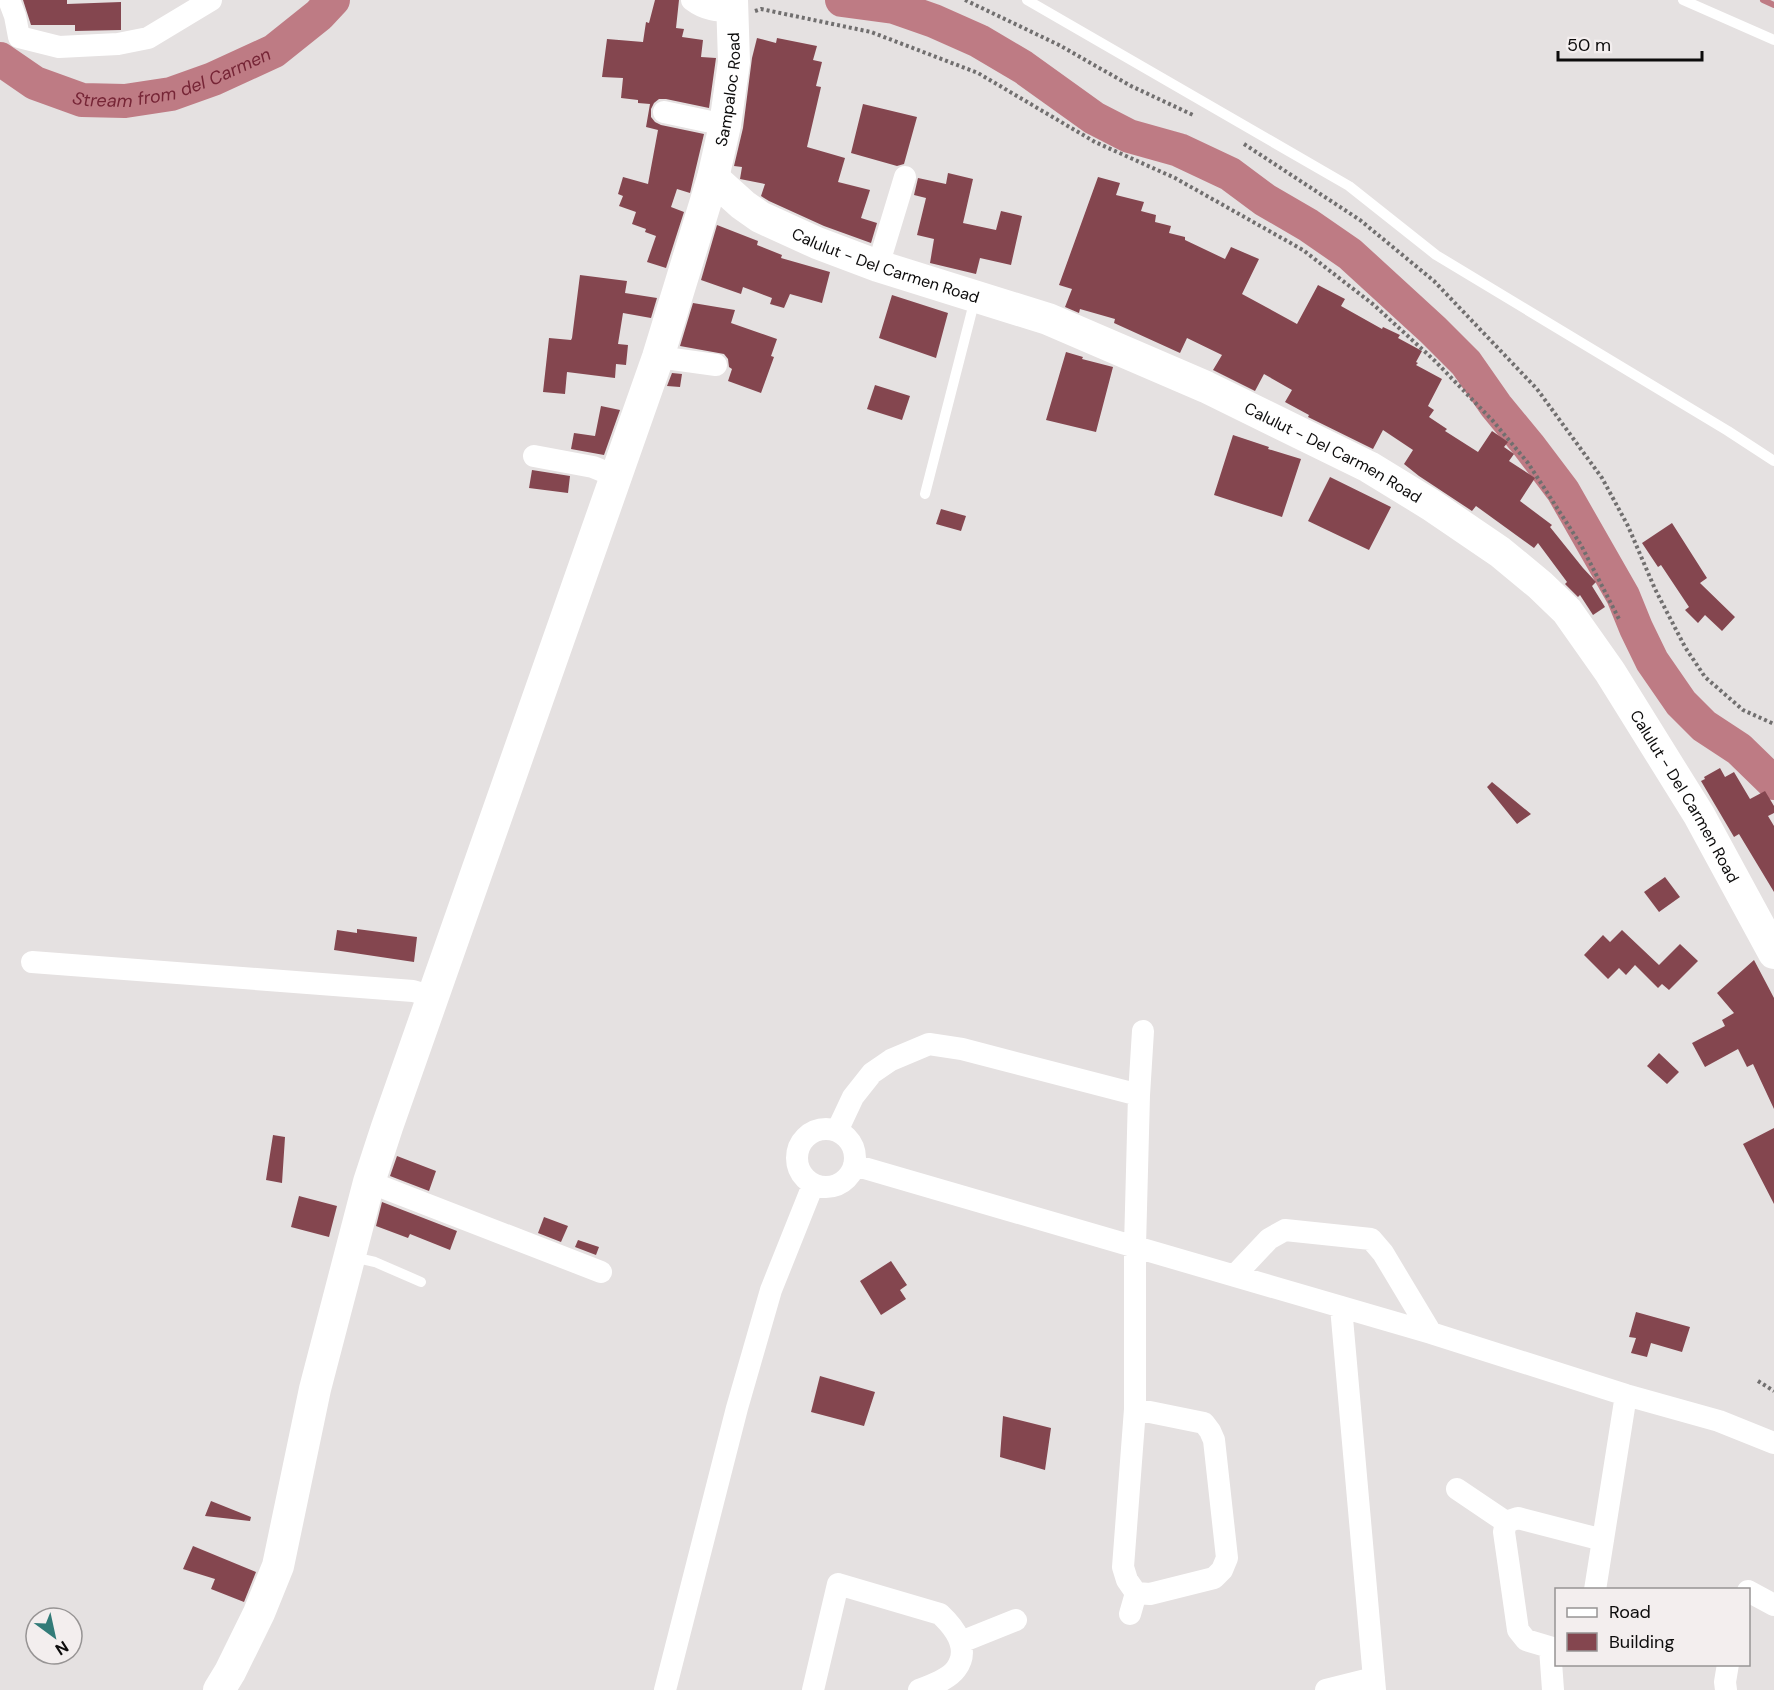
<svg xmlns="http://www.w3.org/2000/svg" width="1774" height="1690" font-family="'DM Sans',sans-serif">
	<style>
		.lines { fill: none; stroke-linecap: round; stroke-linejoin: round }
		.stream { stroke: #be7b84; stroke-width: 6 }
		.river { stroke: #be7b84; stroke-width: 34 }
		.building { fill: #84464f }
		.path { stroke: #716f6f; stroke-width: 4; stroke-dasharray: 3 3; stroke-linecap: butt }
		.service { stroke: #fff; stroke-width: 10 }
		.minor { stroke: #fff; stroke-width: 22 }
		.secondary { stroke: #fff; stroke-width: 32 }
		.labels { text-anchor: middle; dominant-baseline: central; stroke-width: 6; stroke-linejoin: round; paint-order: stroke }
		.street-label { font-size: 16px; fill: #0d0c0c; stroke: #f3eeee }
		.water-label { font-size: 18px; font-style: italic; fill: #762536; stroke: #f3eeee }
	</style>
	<rect width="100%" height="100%" fill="#e5e1e1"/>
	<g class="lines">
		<path class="stream" d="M 1763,0 L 1774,5"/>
		<g class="river">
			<path d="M 842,0 L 894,7 L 934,21 L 979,41 L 1023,67 L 1094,118 L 1129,136 L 1179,150 L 1230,174 L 1265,200 L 1308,225 L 1350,254 L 1433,330 L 1466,363 L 1496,406 L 1529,446 L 1563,491 L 1623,596 L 1636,628 L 1652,661 L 1681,703 L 1704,726 L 1739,749 L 1774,783"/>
			<path id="s1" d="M 0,59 L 35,83 L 82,100 L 125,101 L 171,94 L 213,79 L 274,51 L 319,15 L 333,0"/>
		</g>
	</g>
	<path class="building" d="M 23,0 L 67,0 L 67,4 L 121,2 L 121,30 L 75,31 L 75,25 L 31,25 Z
		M 655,0 L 679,0 L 676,28 L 684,29 L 682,37 L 703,40 L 701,57 L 716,58 L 709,108 L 666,99 L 659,99 L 654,103 L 651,109 L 651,117 L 655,122 L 661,125 L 704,134 L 690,193 L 677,189 L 671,207 L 684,212 L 666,268 L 647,262 L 656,236 L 645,232 L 646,229 L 632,224 L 636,212 L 619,206 L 623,196 L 618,194 L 623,177 L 648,184 L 658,130 L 646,127 L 650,104 L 638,103 L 638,100 L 621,98 L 623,78 L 602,77 L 607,39 L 643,42 L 646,22 L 649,23 Z
		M 757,38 L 776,43 L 777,38 L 817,46 L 813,60 L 822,62 L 816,86 L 821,87 L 807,147 L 845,158 L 838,182 L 870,190 L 861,218 L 877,223 L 871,243 L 824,226 L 769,201 L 761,196 L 765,184 L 740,179 L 742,167 L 734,166 L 743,128 L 752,58 Z
		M 863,104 L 917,117 L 904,164 L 897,166 L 851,153 Z
		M 948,173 L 973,179 L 963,223 L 996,230 L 1001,211 L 1022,216 L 1011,265 L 980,258 L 976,274 L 930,263 L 934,239 L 917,235 L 926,198 L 914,195 L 918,178 L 946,184 Z
		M 1098,177 L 1120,183 L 1116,195 L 1144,202 L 1141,211 L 1156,215 L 1155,222 L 1171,226 L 1169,233 L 1185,237 L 1185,240 L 1225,259 L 1231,247 L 1259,259 L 1242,294 L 1297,324 L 1318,285 L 1345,299 L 1341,306 L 1382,329 L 1383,327 L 1400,335 L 1398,338 L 1422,351 L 1416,362 L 1418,363 L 1416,365 L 1442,379 L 1428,406 L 1434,410 L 1429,417 L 1447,429 L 1445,431 L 1478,452 L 1492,431 L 1508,442 L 1504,447 L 1514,454 L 1509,461 L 1535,478 L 1520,501 L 1552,525 L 1550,527 L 1583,568 L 1596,582 L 1592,586 L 1605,607 L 1593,615 L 1580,595 L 1578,597 L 1565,584 L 1567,582 L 1538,543 L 1534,548 L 1476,506 L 1472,511 L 1419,476 L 1404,464 L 1413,450 L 1383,430 L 1373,449 L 1308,417 L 1309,415 L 1285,402 L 1292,390 L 1264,374 L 1255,391 L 1213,370 L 1222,355 L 1187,338 L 1180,353 L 1114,323 L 1115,319 L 1080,309 L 1079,313 L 1065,307 L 1072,289 L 1059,285 Z
		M 717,225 L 758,241 L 757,245 L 782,255 L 781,258 L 830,272 L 822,303 L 790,294 L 784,308 L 770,304 L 772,298 L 743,287 L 741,294 L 701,280 Z
		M 580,275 L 627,281 L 625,293 L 657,298 L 651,318 L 623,313 L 618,344 L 628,345 L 626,365 L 616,364 L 615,378 L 567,372 L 565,394 L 543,392 L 549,338 L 571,340 L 572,338 Z
		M 892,295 L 948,313 L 936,358 L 879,338 Z
		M 693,303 L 735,310 L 731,323 L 777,339 L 771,356 L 774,357 L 761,393 L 728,381 L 732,369 L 729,367 L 728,359 L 724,354 L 680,346 Z
		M 1066,352 L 1083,357 L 1082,359 L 1113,367 L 1096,432 L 1046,420 Z
		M 672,373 L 682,374 L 680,387 L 667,386 Z
		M 875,385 L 910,396 L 902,420 L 867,409 Z
		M 601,406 L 620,410 L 604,455 L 571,449 L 574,433 L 595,436 Z
		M 1233,435 L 1269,447 L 1268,449 L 1301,459 L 1282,517 L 1214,495 Z
		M 532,470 L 570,476 L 568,493 L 529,488 Z
		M 1330,477 L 1391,507 L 1369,550 L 1308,521 Z
		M 941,509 L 966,516 L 961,531 L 936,524 Z
		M 1672,523 L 1707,578 L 1700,583 L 1735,617 L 1722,631 L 1705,615 L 1698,623 L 1685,610 L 1689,607 L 1661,565 L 1658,567 L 1642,543 Z
		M 1720,768 L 1725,777 L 1734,772 L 1750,799 L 1765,791 L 1774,806 L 1774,813 L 1768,816 L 1774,826 L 1774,892 L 1739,834 L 1734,837 L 1701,781 L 1705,779 L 1704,777 Z
		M 1492,782 L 1531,814 L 1517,824 L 1487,787 Z
		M 1665,877 L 1680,897 L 1659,912 L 1644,892 Z
		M 357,929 L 417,937 L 414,962 L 334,950 L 337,930 L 357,933 Z
		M 1622,930 L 1659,965 L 1680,944 L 1698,961 L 1669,990 L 1662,984 L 1658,988 L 1635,965 L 1626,975 L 1619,968 L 1608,979 L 1584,955 L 1603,935 L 1610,942 Z
		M 1754,960 L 1774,998 L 1774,1109 L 1753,1064 L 1747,1067 L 1738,1049 L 1705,1067 L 1692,1043 L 1725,1026 L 1722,1020 L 1734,1013 L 1717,993 Z
		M 1659,1053 L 1679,1072 L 1667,1084 L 1647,1066 Z
		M 1774,1128 L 1774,1204 L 1743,1144 Z
		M 273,1135 L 285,1137 L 282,1183 L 266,1180 Z
		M 397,1156 L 436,1171 L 429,1191 L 390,1176 Z
		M 299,1196 L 337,1206 L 329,1237 L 291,1227 Z
		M 382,1202 L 457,1231 L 450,1250 L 410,1234 L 408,1238 L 376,1226 Z
		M 544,1217 L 568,1226 L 561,1242 L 538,1233 Z
		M 578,1240 L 599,1247 L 596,1255 L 575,1247 Z
		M 891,1261 L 907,1285 L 900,1290 L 906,1299 L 881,1315 L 860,1281 Z
		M 1636,1312 L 1690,1327 L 1682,1352 L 1651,1343 L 1647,1357 L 1631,1353 L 1636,1338 L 1629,1337 Z
		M 820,1376 L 875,1392 L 864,1426 L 811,1412 Z
		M 1003,1416 L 1051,1428 L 1045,1470 L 1000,1457 Z
		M 211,1501 L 251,1517 L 250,1521 L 205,1516 Z
		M 193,1546 L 256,1572 L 244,1602 L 211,1589 L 215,1579 L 183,1569 Z"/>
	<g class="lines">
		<path class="path" d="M 965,0 L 1059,45 L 1131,86 L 1193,115
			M 755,11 L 761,9 L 871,32 L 978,73 L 1095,142 L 1175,178 L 1303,250 L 1374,305 L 1435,361 L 1493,421 L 1528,463 L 1581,545 L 1619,619
			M 1244,144 L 1360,220 L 1434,281 L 1537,389 L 1602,478 L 1628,526 L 1655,589 L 1685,647 L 1705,677 L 1743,710 L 1774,724
			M 1758,1381 L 1774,1391"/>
		<path class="service" d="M 1027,0 L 1349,186 L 1436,255 L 1728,431 L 1774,461
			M 1683,0 L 1774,40
			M 925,494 L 975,299
			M 353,1257 L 375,1262 L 421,1282"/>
		<path class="minor" d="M 9,0 L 15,16 L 19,37 L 59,47 L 118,44 L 148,38 L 211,0
			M 692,0 C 705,10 717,11 734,11
			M 664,112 L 725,125
			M 878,266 L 905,177
			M 658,357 L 716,365
			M 534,456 L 593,467 L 615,476
			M 32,962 L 413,991 L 434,997
			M797 1158a29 29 0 1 1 58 0a29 29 0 1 1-58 0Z
			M 837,1131 L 853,1097 L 872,1073 L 891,1060 L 929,1044 L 962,1049 L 1139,1095
			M 854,1165 L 1431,1333 L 1626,1395 L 1719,1421 L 1774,1443
			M 369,1182 L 601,1272
			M 1235,1275 L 1269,1239 L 1285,1230 L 1371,1239 L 1383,1253 L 1431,1333
			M 1341,1307 L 1375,1690
			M 1135,1409 L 1204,1423 L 1210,1431 L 1214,1440 L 1227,1558 L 1222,1570 L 1214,1578 L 1150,1594 L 1136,1593 L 1127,1580 L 1123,1567 L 1135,1409 L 1135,1246 L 1139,1095 L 1143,1031
			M 1457,1489 L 1506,1522
			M 1506,1522 L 1504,1532 L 1518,1630 L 1526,1640 L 1556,1649
			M 1506,1522 L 1518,1518 L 1603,1540
			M 1595,1590 L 1626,1395
			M 1748,1591 L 1774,1605
			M 1130,1614 L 1136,1593
			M 961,1642 L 1016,1620
			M 1550,1648 L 1553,1690
			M 665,1690 L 737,1408 L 771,1290 L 813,1185
			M 813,1690 L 838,1584 L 940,1614 C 954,1627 971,1649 956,1669 C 948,1680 931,1685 919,1690
			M 1326,1690 L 1374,1678
			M 1726,1690 L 1725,1682 L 1728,1664"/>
		<g class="secondary">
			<path id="s2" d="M 713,178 L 743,205 L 760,217 L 817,243 L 878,266 L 1048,319 L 1206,387 L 1369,467 L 1431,505 L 1500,552 L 1540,585 L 1567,611 L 1610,672 L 1699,815 L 1774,953"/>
			<path id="s3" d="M 219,1690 L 230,1672 L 259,1613 L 278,1566 L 315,1389 L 369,1182 L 387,1127 L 658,357 L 713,178 L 725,125 L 734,62 L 732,0"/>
		</g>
	</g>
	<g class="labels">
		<g class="street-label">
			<text stroke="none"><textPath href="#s3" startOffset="1684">Sampaloc Road</textPath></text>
			<text stroke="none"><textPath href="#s2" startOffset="196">Calulut - Del Carmen Road</textPath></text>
			<text stroke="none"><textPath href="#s2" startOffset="682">Calulut - Del Carmen Road</textPath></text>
			<text stroke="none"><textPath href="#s2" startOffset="1186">Calulut - Del Carmen Road</textPath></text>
		</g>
		<g class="water-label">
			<text stroke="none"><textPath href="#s1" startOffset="186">Stream from del Carmen</textPath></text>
		</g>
	</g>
	<rect x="1555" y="1588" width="195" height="78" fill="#f3eeee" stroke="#979494" stroke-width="1.5"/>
	<rect x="1567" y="1608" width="30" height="9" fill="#ffffff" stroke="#979494" stroke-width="1.5"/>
	<text x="1609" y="1618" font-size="18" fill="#0d0c0c">Road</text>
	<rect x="1567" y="1633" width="30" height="18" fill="#84464f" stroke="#979494" stroke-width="1.5"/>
	<text x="1609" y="1648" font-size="18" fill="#0d0c0c">Building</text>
	<g transform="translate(54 1636) rotate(147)"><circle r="28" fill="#f3eeee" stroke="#979494" stroke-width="1.5"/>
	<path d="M0-4.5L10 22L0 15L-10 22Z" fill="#327b78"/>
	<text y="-9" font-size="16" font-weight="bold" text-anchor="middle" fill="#0d0c0c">N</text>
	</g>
	<path d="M1558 51v9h144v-9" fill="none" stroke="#0d0c0c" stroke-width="3"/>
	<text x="1567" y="51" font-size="18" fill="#0d0c0c" stroke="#f3eeee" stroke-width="4.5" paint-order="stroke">50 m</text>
</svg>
